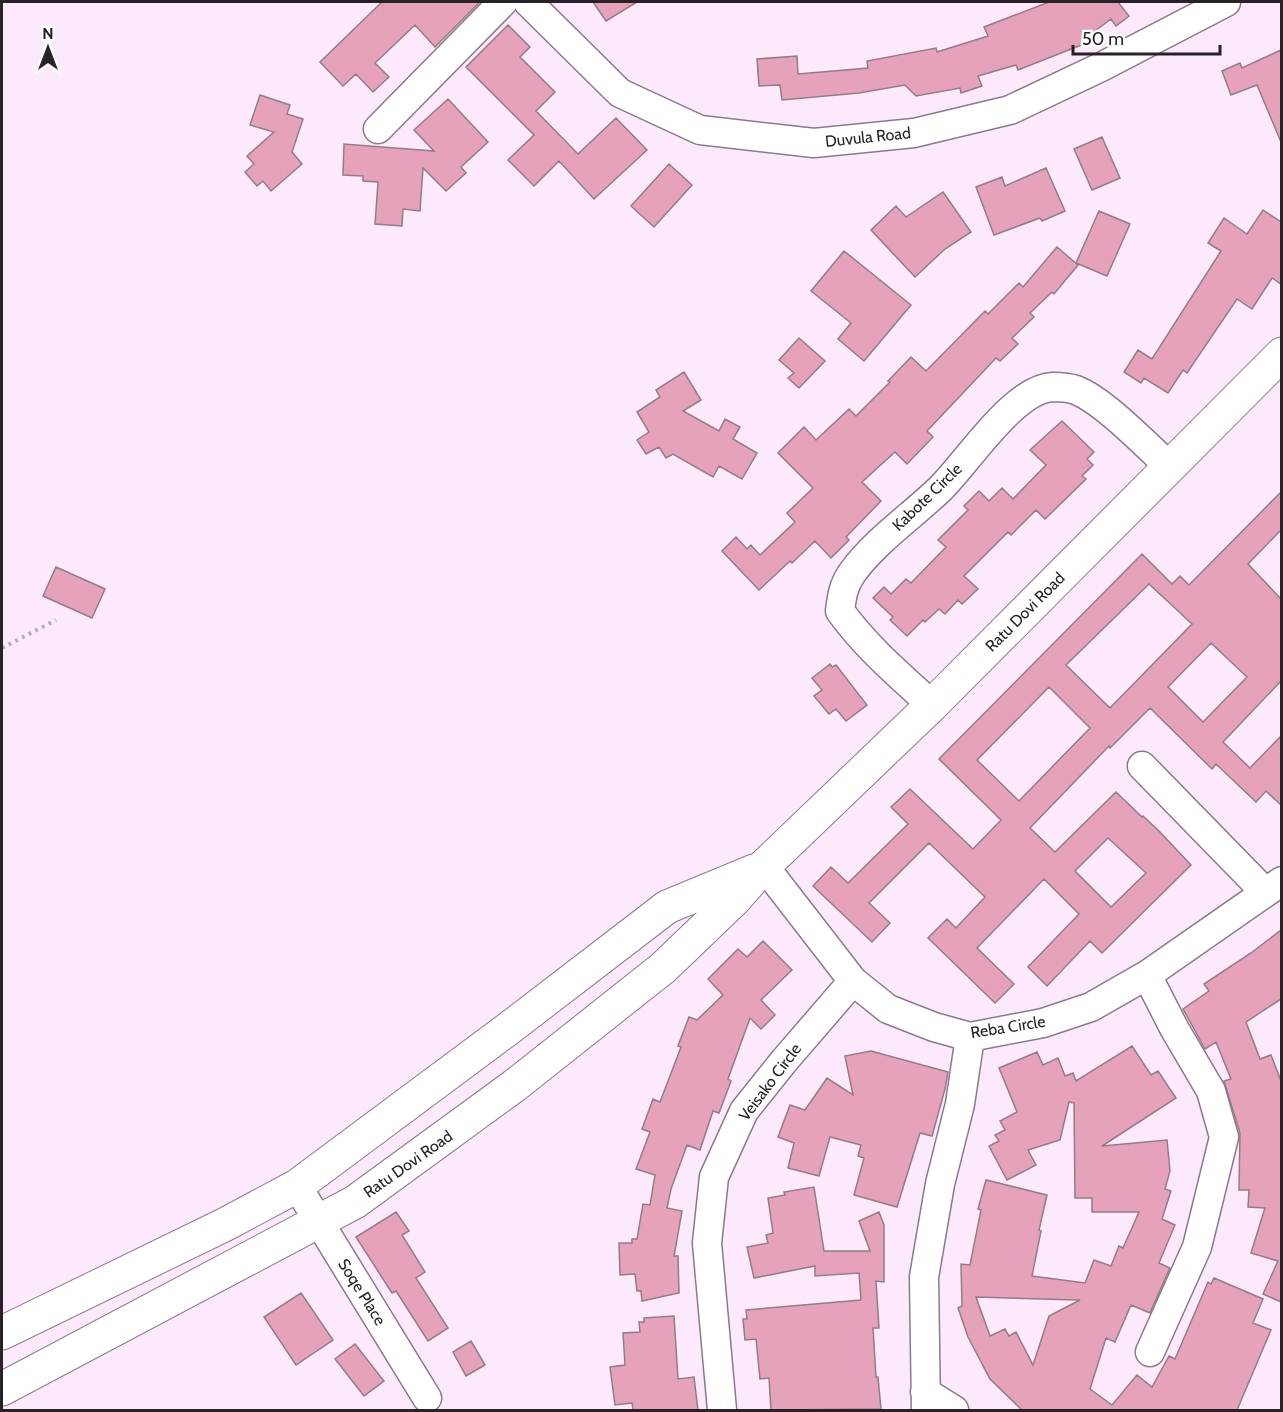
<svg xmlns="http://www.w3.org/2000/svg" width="1283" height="1412" font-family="Cabin,sans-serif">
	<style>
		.building { fill: #e6a1bb; stroke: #937c84; stroke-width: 1.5; fill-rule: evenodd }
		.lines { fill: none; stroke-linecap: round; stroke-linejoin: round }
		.minor-casing { stroke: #8b7a8b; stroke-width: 31 }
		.major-casing { stroke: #8b7a8b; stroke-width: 35 }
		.path { stroke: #bbacbb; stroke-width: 4; stroke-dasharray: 3 4.5; stroke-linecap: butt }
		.minor { stroke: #fff; stroke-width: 28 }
		.major { stroke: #fff; stroke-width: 33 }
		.labels { text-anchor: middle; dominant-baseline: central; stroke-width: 6; stroke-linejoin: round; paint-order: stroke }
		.street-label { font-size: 16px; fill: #282128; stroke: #fefefe }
	</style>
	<rect width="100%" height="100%" fill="#fceafc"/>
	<path class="building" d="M 382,2 L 480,2 L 435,47 L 415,25 L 375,63 L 389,77 L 373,92 L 356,74 L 343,86 L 320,62 Z
		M 593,2 L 637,2 L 606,21 Z
		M 1049,2 L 1118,2 L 1129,16 L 1116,26 L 1111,19 L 1083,40 L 1084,44 L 1018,70 L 1016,65 L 978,76 L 982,86 L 961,93 L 960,88 L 916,96 L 905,85 L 859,93 L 782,100 L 780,85 L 759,86 L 757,59 L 797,56 L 798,74 L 868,68 L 867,61 L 936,48 L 937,52 L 988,36 L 984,27 Z
		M 508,25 L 530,47 L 520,57 L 555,92 L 536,111 L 578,154 L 616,118 L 647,150 L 594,199 L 559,161 L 534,186 L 508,160 L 534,135 L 466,67 Z
		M 1281,50 L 1281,142 L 1257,85 L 1231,95 L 1222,71 L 1240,63 L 1242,68 Z
		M 260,95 L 290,105 L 287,114 L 303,119 L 292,152 L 302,164 L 271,191 L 263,181 L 257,186 L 245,172 L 254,164 L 247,156 L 274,132 L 250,125 Z
		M 448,99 L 488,142 L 461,167 L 466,173 L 446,191 L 423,168 L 420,211 L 403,209 L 402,226 L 375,224 L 378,182 L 363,181 L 363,176 L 343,175 L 344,144 L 434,151 L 414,130 Z
		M 1102,137 L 1120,178 L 1092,190 L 1074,149 Z
		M 669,164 L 692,185 L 654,227 L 631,206 Z
		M 1046,168 L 1065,211 L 1042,221 L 1040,218 L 994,235 L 976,187 L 1002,177 L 1005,186 Z
		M 943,192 L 971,232 L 945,249 L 915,277 L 871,230 L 896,206 L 906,217 Z
		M 1263,210 L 1281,222 L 1281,284 L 1272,278 L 1252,309 L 1237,299 L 1187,373 L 1183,370 L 1168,393 L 1144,378 L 1141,383 L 1124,372 L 1138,350 L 1152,359 L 1221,251 L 1208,243 L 1224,218 L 1247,234 Z
		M 1099,211 L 1130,224 L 1107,276 L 1076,263 Z
		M 1057,247 L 1078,265 L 1054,294 L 1052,292 L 1030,313 L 1034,317 L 1012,338 L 1018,344 L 1000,361 L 996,358 L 927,431 L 933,437 L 907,464 L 895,452 L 862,482 L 881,501 L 846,537 L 849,540 L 831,558 L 815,541 L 792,563 L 790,561 L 759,590 L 722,551 L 736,537 L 747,549 L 751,545 L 760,555 L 795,522 L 787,513 L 813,488 L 778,453 L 804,427 L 816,440 L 849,409 L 856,416 L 890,382 L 888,381 L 911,357 L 926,371 L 985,311 L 988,314 L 1019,283 L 1023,287 Z
		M 844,251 L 911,305 L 864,361 L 838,339 L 851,323 L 811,291 Z
		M 799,338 L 825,361 L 799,388 L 788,378 L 794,373 L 779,360 Z
		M 684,372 L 701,400 L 683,411 L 719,431 L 725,419 L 740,427 L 733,439 L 757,453 L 742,479 L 719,466 L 713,477 L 673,454 L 666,458 L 659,447 L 646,454 L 637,440 L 649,432 L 637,412 L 660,397 L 656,390 Z
		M 1062,421 L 1094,452 L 1087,459 L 1093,465 L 1082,476 L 1086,479 L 1045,519 L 1036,510 L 1011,535 L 1008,532 L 964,576 L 978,589 L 962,604 L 958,600 L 945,614 L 939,609 L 925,622 L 923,620 L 907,636 L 890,620 L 893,617 L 873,598 L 884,587 L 891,594 L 906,579 L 911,583 L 946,547 L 938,540 L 968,510 L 964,506 L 979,491 L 989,501 L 1002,488 L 1013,499 L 1046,465 L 1030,450 Z
		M 1281,492 L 1281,530 L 1248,564 L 1281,599 L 1281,681 L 1223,742 L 1250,768 L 1281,736 L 1281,805 L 1266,791 L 1256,802 L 1216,764 L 1212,769 L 1150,708 L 1110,748 L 1109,746 L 1030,828 L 1055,852 L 1116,792 L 1142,817 L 1143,816 L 1159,831 L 1191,865 L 1102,953 L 1090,941 L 1047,986 L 1028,967 L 1079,914 L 1044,879 L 977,948 L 1014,984 L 995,1003 L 928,938 L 947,919 L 956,928 L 985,897 L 929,843 L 869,903 L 890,923 L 872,942 L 813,886 L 831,867 L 848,883 L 908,824 L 891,807 L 910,789 L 973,849 L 1001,820 L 939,759 L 1142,554 L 1172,584 L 1180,576 L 1189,585 ZM 1149,584 L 1192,624 L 1110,708 L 1066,665 ZM 1211,643 L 1247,677 L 1203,722 L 1168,687 ZM 1049,687 L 1090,728 L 1019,801 L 977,760 ZM 1108,838 L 1146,873 L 1111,907 L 1075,871 Z
		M 56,567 L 105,589 L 92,618 L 43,596 Z
		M 830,664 L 832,667 L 836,665 L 867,705 L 846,721 L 836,709 L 829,714 L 814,696 L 822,690 L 812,678 Z
		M 1281,930 L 1281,999 L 1246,1022 L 1260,1059 L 1271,1055 L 1281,1081 L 1281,1302 L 1263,1294 L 1278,1261 L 1251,1253 L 1265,1208 L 1248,1207 L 1249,1190 L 1239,1190 L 1240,1133 L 1224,1081 L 1231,1079 L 1216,1042 L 1205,1049 L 1183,1009 L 1209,991 L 1204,984 L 1251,953 Z
		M 763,941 L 792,970 L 761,1000 L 775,1015 L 761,1029 L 750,1018 L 728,1079 L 731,1081 L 719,1113 L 713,1111 L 700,1150 L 687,1145 L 671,1189 L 667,1208 L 682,1211 L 674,1256 L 678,1256 L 679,1293 L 642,1301 L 641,1291 L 637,1291 L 635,1274 L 620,1275 L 619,1243 L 632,1243 L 632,1239 L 637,1239 L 643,1204 L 650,1205 L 655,1175 L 636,1169 L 650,1132 L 642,1129 L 653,1099 L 660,1102 L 681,1047 L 678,1046 L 689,1017 L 697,1020 L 723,995 L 708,979 L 738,949 L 747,957 Z
		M 1132,1046 L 1151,1075 L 1158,1071 L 1176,1098 L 1102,1146 L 1167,1140 L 1170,1171 L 1165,1189 L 1171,1191 L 1162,1219 L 1175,1225 L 1159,1263 L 1170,1268 L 1150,1313 L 1131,1305 L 1115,1342 L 1106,1338 L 1090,1389 L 1112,1405 L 1137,1375 L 1152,1387 L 1169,1356 L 1175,1359 L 1208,1282 L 1211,1284 L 1214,1278 L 1263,1299 L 1253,1323 L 1271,1330 L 1237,1410 L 1022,1410 L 990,1379 L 968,1337 L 958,1308 L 962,1306 L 961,1264 L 970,1265 L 981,1210 L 978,1209 L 986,1180 L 1047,1195 L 1039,1230 L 1041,1231 L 1032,1276 L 1085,1283 L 1094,1260 L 1111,1266 L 1119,1246 L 1123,1248 L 1139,1212 L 1092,1212 L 1092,1198 L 1075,1198 L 1074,1103 L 1069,1102 L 1060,1140 L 1028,1150 L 1036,1165 L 1007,1180 L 989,1146 L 999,1141 L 995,1135 L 1005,1130 L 1000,1121 L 1017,1112 L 999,1068 L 1037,1052 L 1043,1065 L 1058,1058 L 1065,1076 L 1073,1073 L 1076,1081 ZM 976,1297 L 1077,1300 L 1080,1300 L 1049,1316 L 1033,1365 L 1016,1332 L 1009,1336 L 1005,1329 L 990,1336 Z
		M 871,1051 L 948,1072 L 945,1089 L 932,1136 L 920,1133 L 897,1207 L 854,1195 L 864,1158 L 858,1156 L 861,1145 L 830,1137 L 819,1176 L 788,1168 L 794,1143 L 778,1137 L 790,1105 L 805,1110 L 827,1078 L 853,1095 L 845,1056 Z
		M 814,1187 L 824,1251 L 870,1251 L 859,1221 L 879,1212 L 884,1225 L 884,1282 L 876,1281 L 879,1328 L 873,1328 L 876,1377 L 878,1377 L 881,1409 L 771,1410 L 769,1378 L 760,1379 L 756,1339 L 745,1340 L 743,1319 L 747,1319 L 746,1310 L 861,1300 L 859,1273 L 815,1276 L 815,1266 L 754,1278 L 747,1247 L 768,1243 L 766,1235 L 773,1233 L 768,1198 L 785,1195 L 784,1192 Z
		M 396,1212 L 409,1231 L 402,1235 L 425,1272 L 416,1278 L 448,1328 L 428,1341 L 396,1291 L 392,1293 L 356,1237 Z
		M 301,1293 L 333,1340 L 296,1365 L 264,1317 Z
		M 674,1316 L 678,1379 L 694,1377 L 698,1410 L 633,1410 L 632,1403 L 615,1405 L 610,1367 L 625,1365 L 623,1333 L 640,1332 L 639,1322 L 644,1322 L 644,1318 Z
		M 471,1341 L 485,1365 L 466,1376 L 453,1352 Z
		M 355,1344 L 384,1381 L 364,1396 L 335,1359 Z"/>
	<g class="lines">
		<defs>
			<path id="minor" d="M 528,2 L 620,93 L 700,130 L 814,143 L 914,133 L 1010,110 L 1101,67 L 1226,2
				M 378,129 L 503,2
				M 932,705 C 899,675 866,647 840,611 C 842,596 843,586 852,573 C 875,541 912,516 940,489 C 967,463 1014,388 1053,387 C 1059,387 1070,388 1076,390 C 1104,401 1147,446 1170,467
				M 1142,766 L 1265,892
				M 764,866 L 853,981 L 888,1009 L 934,1027 L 970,1037 L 1043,1023 L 1091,1007 L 1147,975 L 1282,881
				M 1147,975 L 1174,1028 L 1211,1091 L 1224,1137 L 1197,1247 L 1150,1352
				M 297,1186 L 427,1398
				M 925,1392 L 954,1410
				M 722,1410 L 707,1243 L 714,1177 L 744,1111 L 784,1061 L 853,981
				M 926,1410 L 924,1277 L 940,1184 L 960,1104 L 970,1037"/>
			<path id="major" d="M 2,1333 L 226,1224 L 297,1186 L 508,1029 L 667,907 L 754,871
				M 2,1389 L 355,1202 L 514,1086 L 663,968 L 735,899 L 764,866 L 932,705 L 1282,354"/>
		</defs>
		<use href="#minor" class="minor-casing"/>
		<use href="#major" class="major-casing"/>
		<path class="path" d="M 2,648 L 56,620"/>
		<use href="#minor" class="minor"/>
		<use href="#major" class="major"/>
	</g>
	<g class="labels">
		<g class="street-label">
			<text transform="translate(868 137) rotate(-6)">Duvula Road</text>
			<text transform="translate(927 497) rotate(-44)">Kabote Circle</text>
			<text transform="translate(1025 612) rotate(-45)">Ratu Dovi Road</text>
			<text transform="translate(1008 1027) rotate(-9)">Reba Circle</text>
			<text transform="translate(770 1082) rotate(-53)">Veisako Circle</text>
			<text transform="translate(408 1164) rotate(-35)">Ratu Dovi Road</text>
			<text transform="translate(362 1292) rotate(58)">Soqe Place</text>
		</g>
	</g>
	<rect width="1283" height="1412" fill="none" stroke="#282128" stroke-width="6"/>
	<g transform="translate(48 48)" stroke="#fefefe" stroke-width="4.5" paint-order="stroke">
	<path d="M0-4.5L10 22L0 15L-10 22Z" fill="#282128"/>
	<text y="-9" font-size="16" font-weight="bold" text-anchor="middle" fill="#282128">N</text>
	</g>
	<path d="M1073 45v9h147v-9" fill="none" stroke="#282128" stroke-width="3"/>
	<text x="1082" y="45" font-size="18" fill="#282128" stroke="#fefefe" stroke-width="4.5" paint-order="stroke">50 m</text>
</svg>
